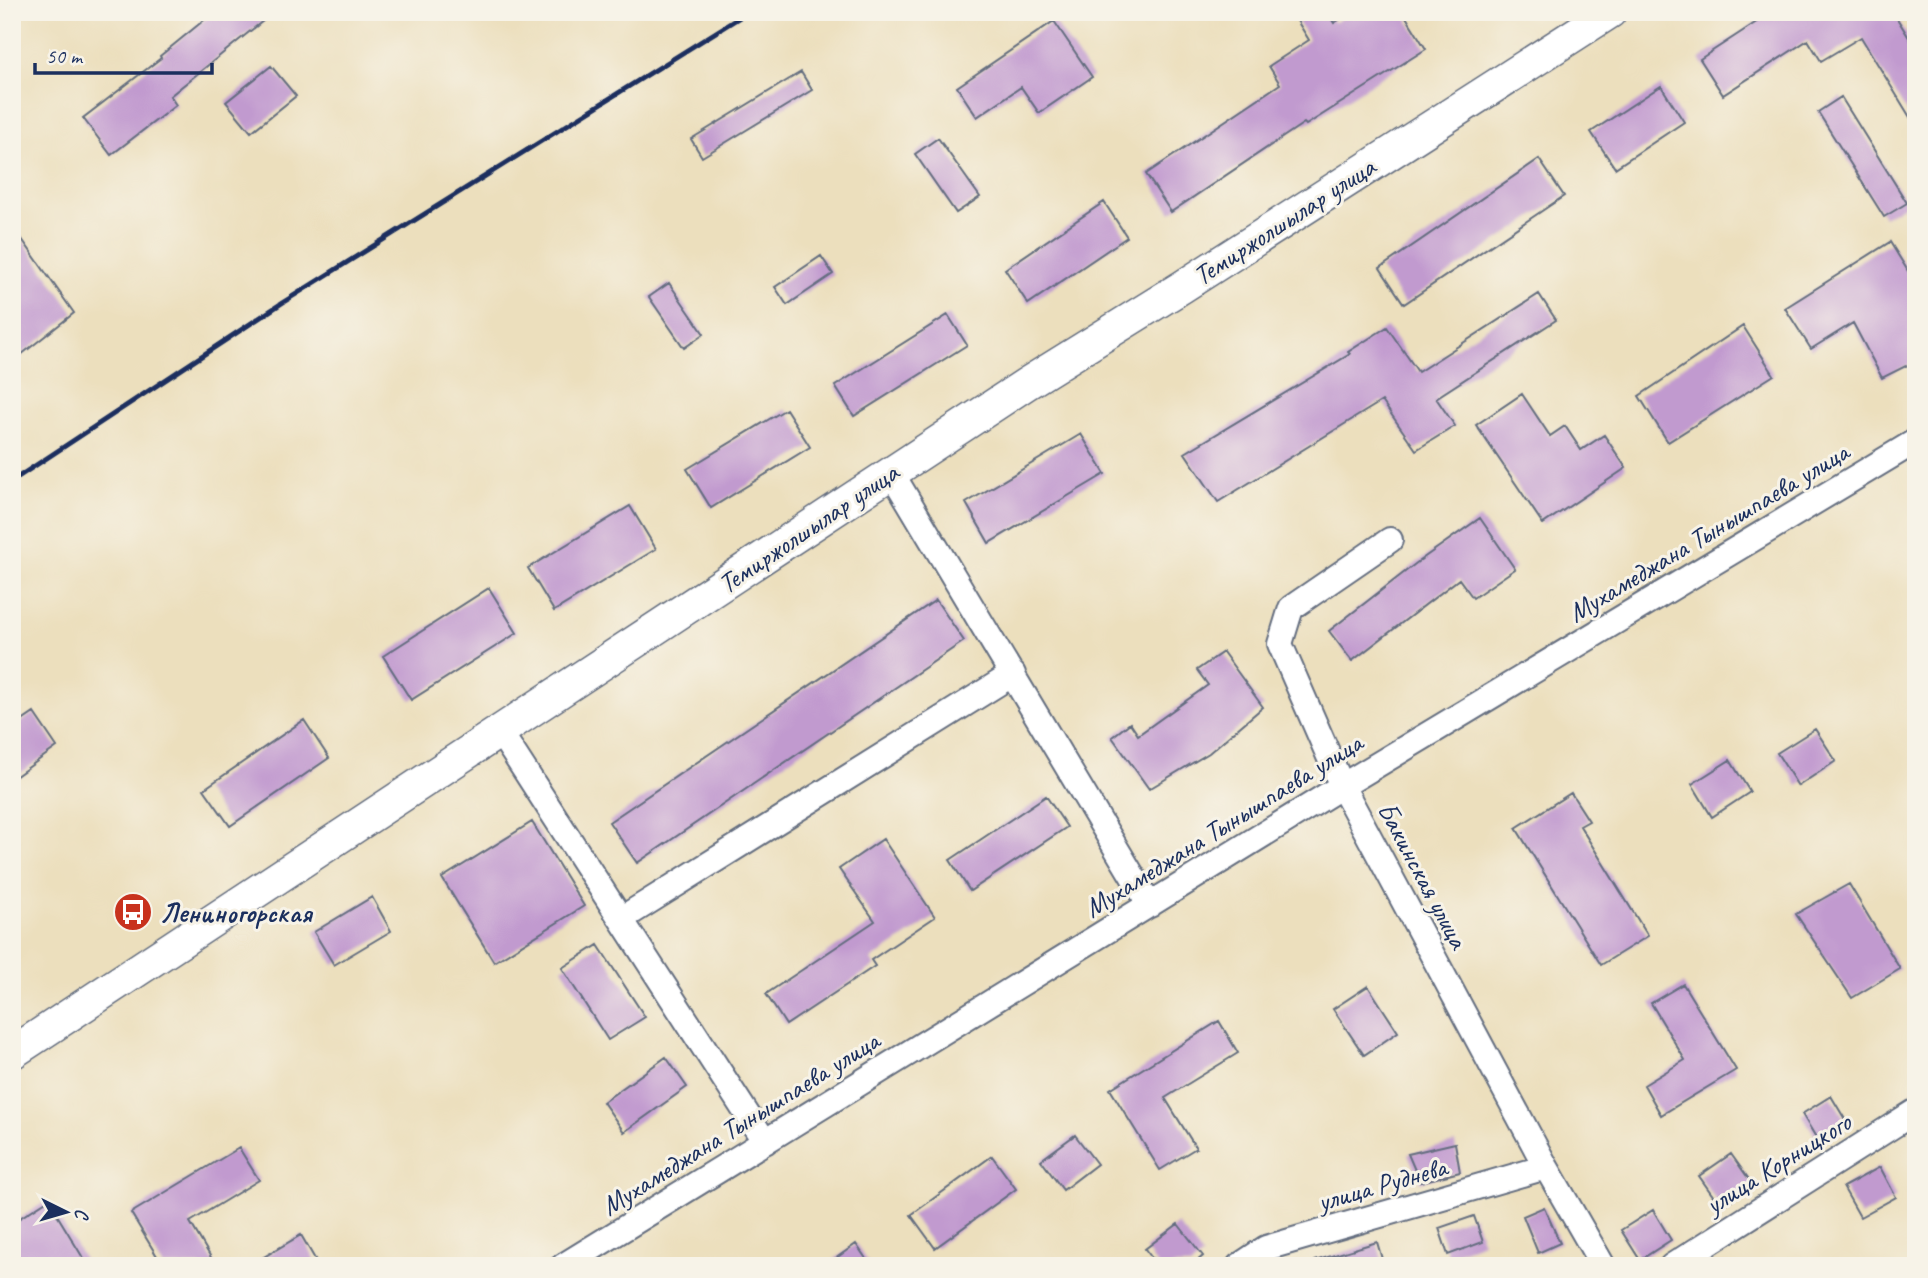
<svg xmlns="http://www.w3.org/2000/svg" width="1928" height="1278" font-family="Caveat,sans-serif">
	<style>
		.building { fill: #c19acf }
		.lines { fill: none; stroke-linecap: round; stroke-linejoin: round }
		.minor-casing { stroke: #646d7f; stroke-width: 28 }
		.tertiary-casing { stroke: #646d7f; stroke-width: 35 }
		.minor { stroke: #fff; stroke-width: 24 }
		.tertiary { stroke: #fff; stroke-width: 32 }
		.rail { stroke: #1b2f5e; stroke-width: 5 }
		.labels { text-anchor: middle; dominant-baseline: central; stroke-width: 6; stroke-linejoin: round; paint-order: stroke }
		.street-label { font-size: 28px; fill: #1b2f5e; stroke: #f7f3e8 }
		.poi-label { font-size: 28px; font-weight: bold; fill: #1b2f5e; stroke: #f7f3e8; text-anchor: start }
	</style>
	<rect width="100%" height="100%" fill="#f7f3e8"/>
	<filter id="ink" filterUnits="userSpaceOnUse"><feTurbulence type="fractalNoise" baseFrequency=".0143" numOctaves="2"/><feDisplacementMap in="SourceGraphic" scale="14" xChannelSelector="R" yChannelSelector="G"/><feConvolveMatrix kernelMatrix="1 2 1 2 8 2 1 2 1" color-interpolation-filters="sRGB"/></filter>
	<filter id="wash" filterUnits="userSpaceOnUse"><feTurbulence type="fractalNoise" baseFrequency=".00686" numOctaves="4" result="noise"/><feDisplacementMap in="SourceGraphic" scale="28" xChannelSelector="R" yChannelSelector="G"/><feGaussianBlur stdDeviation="1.57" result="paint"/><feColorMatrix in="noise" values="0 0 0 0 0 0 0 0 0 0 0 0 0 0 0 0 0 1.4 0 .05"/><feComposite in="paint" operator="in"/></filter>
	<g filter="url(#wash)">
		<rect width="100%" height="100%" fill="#ecdfbd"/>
		<g id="blocks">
			<path class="building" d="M 214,12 L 274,12 L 170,96 L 176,105 L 111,155 L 83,118 L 161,58 L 160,56 Z
				M 1307,12 L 1327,12 L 1334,23 L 1351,12 L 1403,12 L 1426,49 L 1306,125 L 1304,123 L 1171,212 L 1146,174 L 1280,84 L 1269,66 L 1309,40 L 1296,19 Z
				M 1772,12 L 1893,12 L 1916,49 L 1916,127 L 1861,37 L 1821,61 L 1808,40 L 1723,95 L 1700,59 Z
				M 1054,21 L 1092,77 L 1039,113 L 1021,87 L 977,117 L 957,87 Z
				M 271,66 L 296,96 L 251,132 L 226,102 Z
				M 801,72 L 812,90 L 702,157 L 691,139 Z
				M 1661,86 L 1684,122 L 1615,168 L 1591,132 Z
				M 1841,97 L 1907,203 L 1884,217 L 1818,112 Z
				M 938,138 L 980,197 L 956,213 L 915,154 Z
				M 1539,159 L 1564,196 L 1404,304 L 1380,268 Z
				M 1104,202 L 1127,237 L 1028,304 L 1005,269 Z
				M 12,225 L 74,313 L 12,362 Z
				M 1890,242 L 1916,284 L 1916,361 L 1882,378 L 1853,323 L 1811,349 L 1785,308 Z
				M 821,256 L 833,274 L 787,305 L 775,287 Z
				M 669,283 L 704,334 L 684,348 L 649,297 Z
				M 1539,294 L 1556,320 L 1436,398 L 1455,426 L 1416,450 L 1382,401 L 1218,502 L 1185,453 L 1350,354 L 1348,352 L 1387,327 L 1418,372 Z
				M 948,315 L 967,345 L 854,416 L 835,386 Z
				M 1743,326 L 1774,375 L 1668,442 L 1639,396 Z
				M 1522,394 L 1550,436 L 1565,426 L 1581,450 L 1604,435 L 1626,468 L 1543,524 L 1476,425 Z
				M 786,409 L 810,447 L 711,508 L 687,469 Z
				M 1081,434 L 1105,474 L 989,543 L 966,503 Z
				M 630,506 L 656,549 L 554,611 L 528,568 Z
				M 1480,518 L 1515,569 L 1473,598 L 1459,579 L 1352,661 L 1329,631 L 1419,561 Z
				M 489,588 L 517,633 L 411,700 L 383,656 Z
				M 936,600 L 964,641 L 637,863 L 609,822 Z
				M 1223,652 L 1263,707 L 1209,753 L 1149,789 L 1112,737 L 1130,723 L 1138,735 L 1208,685 L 1197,670 Z
				M 34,713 L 57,747 L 12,779 L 12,728 Z
				M 304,720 L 329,758 L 230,826 L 204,789 Z
				M 1815,729 L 1836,761 L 1798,786 L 1777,753 Z
				M 1730,760 L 1750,792 L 1712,817 L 1692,784 Z
				M 1571,793 L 1589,821 L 1580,826 L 1648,936 L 1601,965 L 1516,828 Z
				M 1046,796 L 1067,827 L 970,891 L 950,860 Z
				M 532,822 L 584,906 L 494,962 L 442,878 Z
				M 883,839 L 935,917 L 871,960 L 875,966 L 786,1025 L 766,994 L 875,921 L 839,869 Z
				M 1849,884 L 1900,969 L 1852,998 L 1796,914 Z
				M 372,897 L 391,931 L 334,965 L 314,932 Z
				M 598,945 L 645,1017 L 608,1040 L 562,968 Z
				M 1683,984 L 1736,1070 L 1661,1115 L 1644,1085 L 1685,1060 L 1651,1003 Z
				M 1368,986 L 1398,1032 L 1364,1055 L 1333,1009 Z
				M 1219,1021 L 1238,1053 L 1165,1098 L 1196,1148 L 1160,1170 L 1110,1089 Z
				M 666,1057 L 687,1087 L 624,1132 L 603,1102 Z
				M 1831,1096 L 1849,1126 L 1820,1144 L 1802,1114 Z
				M 1075,1135 L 1097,1164 L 1063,1190 L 1041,1160 Z
				M 1455,1143 L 1460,1172 L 1420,1182 L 1408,1154 Z
				M 239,1148 L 259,1180 L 190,1222 L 216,1266 L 163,1266 L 131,1213 Z
				M 1731,1154 L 1753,1185 L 1721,1207 L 1699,1176 Z
				M 992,1156 L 1016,1189 L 935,1248 L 911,1215 Z
				M 1880,1167 L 1896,1197 L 1860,1217 L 1843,1187 Z
				M 48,1200 L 88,1266 L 19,1266 L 12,1255 L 12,1223 Z
				M 1544,1207 L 1560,1243 L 1538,1253 L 1523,1216 Z
				M 1653,1210 L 1671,1240 L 1640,1260 L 1621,1230 Z
				M 1474,1216 L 1483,1242 L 1448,1255 L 1439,1228 Z
				M 1178,1224 L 1203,1256 L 1191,1266 L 1158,1266 L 1145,1249 Z
				M 301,1235 L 319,1266 L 249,1266 Z
				M 1377,1242 L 1384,1266 L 1315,1266 L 1315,1261 Z
				M 856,1244 L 871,1266 L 825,1266 Z"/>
		</g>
	</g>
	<g filter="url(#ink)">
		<use href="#blocks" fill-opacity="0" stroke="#646d7f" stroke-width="2"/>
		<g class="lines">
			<defs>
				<path id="minor" d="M 891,472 L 1150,905
					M 1390,540 L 1291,608 L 1280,644 L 1342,786 L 1546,1167 L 1603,1266
					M 500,732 L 765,1142
					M 621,919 L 1013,674
					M 563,1266 L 1342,786 L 1916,441
					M 1239,1266 L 1266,1248 L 1546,1167
					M 1672,1266 L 1916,1111"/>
				<path id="tertiary" d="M 12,1053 L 1026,384 L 1182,287 L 1610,12"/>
			</defs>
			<use href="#minor" class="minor-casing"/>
			<use href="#tertiary" class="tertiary-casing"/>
			<use href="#minor" class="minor"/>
			<use href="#tertiary" class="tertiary"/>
			<path class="rail" d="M 12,481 L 282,303 L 748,12"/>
		</g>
	</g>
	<defs>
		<symbol id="bus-disc" viewBox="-11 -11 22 22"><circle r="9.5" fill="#c8321e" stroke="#f7f3e8"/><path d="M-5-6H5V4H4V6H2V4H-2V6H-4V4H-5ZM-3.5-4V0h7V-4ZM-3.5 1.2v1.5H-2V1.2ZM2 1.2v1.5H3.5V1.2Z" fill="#fff"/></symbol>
	</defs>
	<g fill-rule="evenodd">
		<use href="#bus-disc" x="111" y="890" width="44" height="44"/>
	</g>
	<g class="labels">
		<g class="street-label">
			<text transform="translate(1284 221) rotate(-33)">Темиржолшылар улица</text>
			<text transform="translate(808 528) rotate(-34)">Темиржолшылар улица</text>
			<text transform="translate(1708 532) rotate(-31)">Мухамеджана Тынышпаева улица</text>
			<text transform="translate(1223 825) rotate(-32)">Мухамеджана Тынышпаева улица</text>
			<text transform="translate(1423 875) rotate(62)">Бакинская улица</text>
			<text transform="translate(740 1123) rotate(-32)">Мухамеджана Тынышпаева улица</text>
			<text transform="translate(1778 1163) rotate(-32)">улица Корницкого</text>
			<text transform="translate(1382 1184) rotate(-16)">улица Руднева</text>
		</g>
		<g class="poi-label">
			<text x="160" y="912">Лениногорская</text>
		</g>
	</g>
	<rect width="1928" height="1278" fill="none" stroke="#f7f3e8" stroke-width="42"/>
	<g transform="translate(66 1212) rotate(95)" stroke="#f7f3e8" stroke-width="5" paint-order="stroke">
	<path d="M0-5L12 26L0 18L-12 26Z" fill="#1b2f5e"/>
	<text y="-10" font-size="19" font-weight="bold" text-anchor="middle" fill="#1b2f5e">С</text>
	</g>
	<path d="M35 63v10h177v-10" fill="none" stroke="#1b2f5e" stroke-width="3.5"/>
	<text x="46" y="63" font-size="21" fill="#1b2f5e" stroke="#f7f3e8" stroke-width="5" paint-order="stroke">50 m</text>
</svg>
